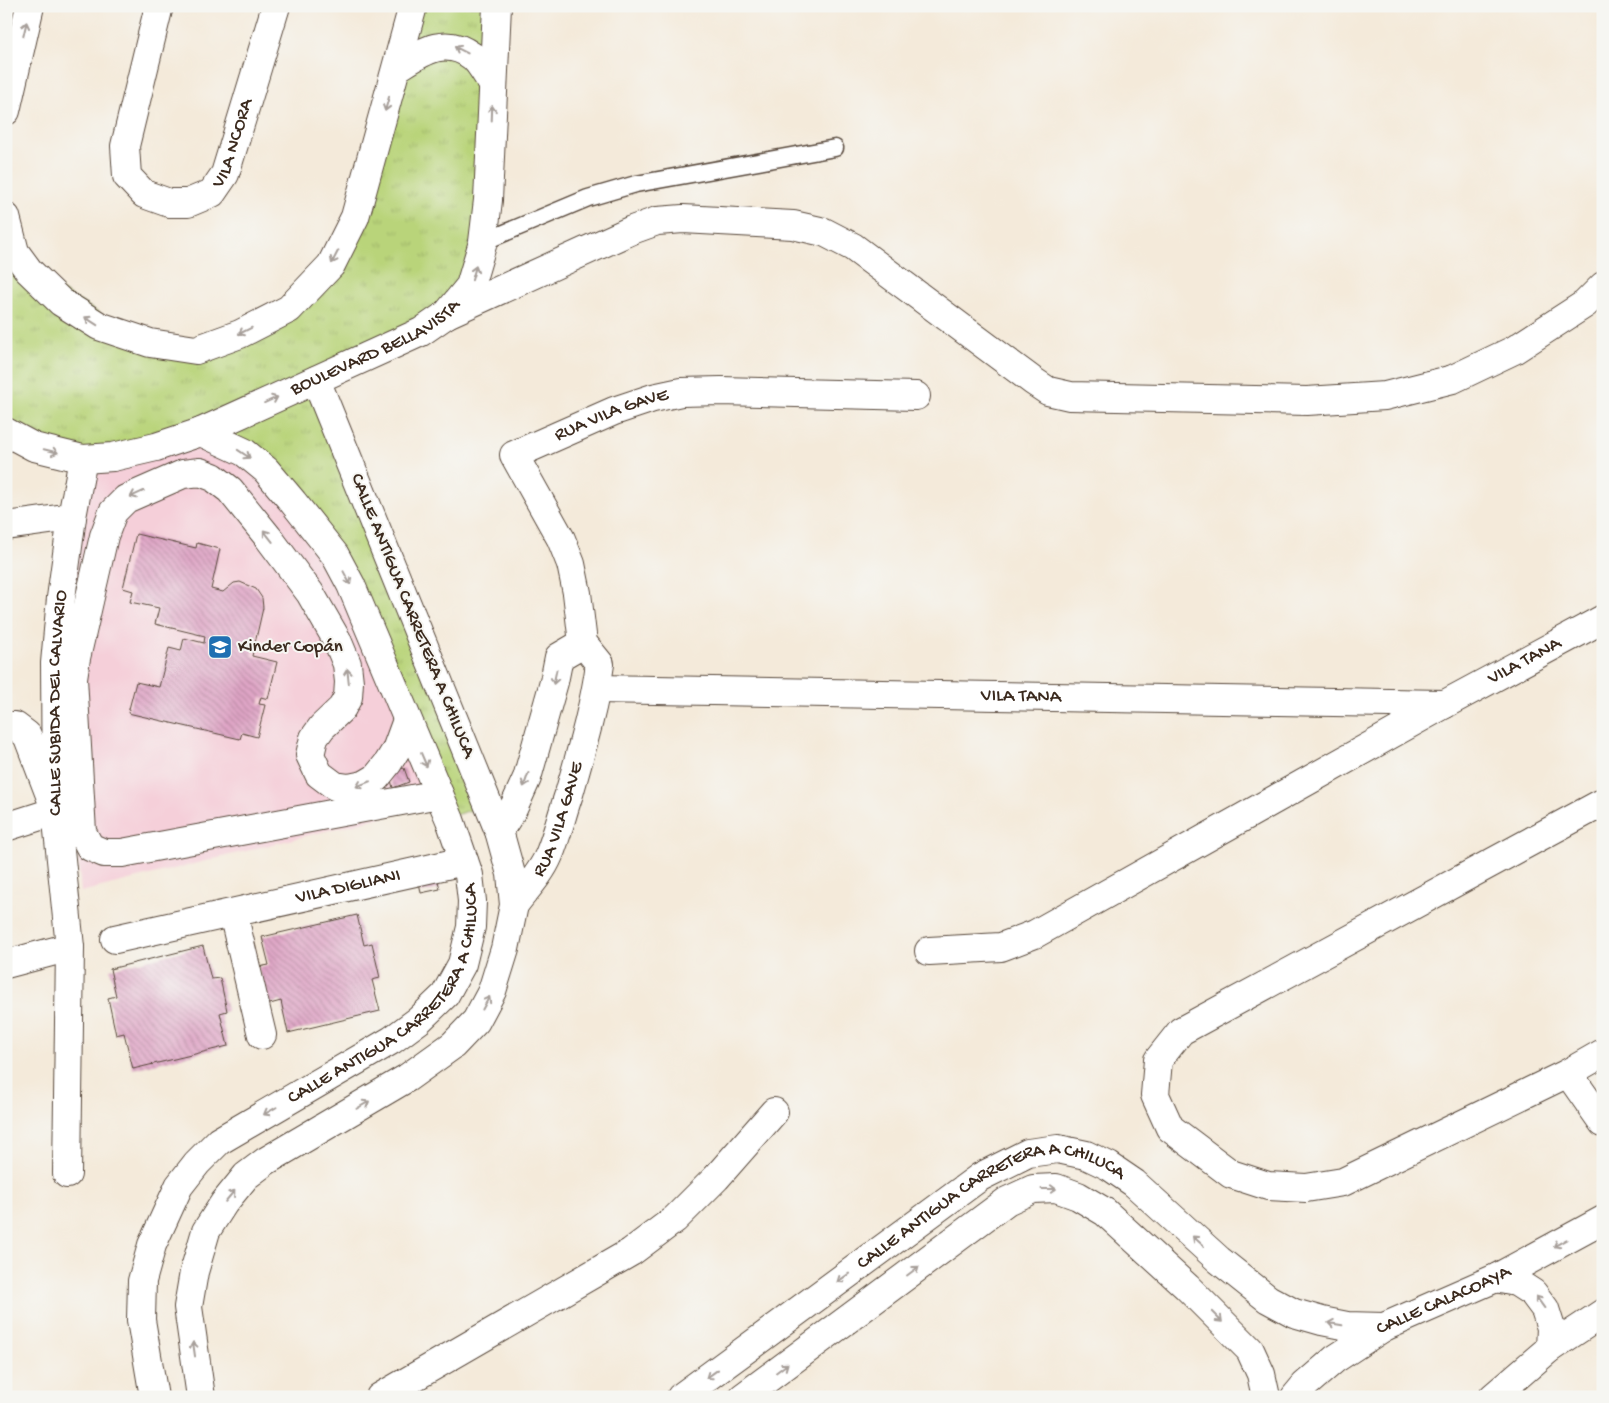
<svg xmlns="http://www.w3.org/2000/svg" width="1609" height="1403" font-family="'Gochi Hand',sans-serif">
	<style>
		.built { fill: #f5cfd9 }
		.grass { fill: url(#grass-tufts); stroke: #7a7f4c }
		.building { fill: url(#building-back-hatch) }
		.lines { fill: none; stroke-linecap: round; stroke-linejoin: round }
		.lane-casing { stroke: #57473a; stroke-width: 19 }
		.street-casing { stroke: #57473a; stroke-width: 30 }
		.secondary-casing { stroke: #57473a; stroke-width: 30 }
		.lane { stroke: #fff; stroke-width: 16 }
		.street { stroke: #fff; stroke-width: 28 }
		.secondary { stroke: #fff; stroke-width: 28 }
		.oneway { stroke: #a79f9a }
		.labels { text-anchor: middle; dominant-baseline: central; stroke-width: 4; stroke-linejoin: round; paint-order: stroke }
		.street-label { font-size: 19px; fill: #3b2a1e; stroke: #f6f6f2 }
		.poi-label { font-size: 19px; fill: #3b2a1e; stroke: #f6f6f2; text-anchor: start }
	</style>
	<defs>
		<pattern id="grass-tufts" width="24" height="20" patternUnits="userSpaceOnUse" patternTransform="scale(1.25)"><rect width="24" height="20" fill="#b9d47a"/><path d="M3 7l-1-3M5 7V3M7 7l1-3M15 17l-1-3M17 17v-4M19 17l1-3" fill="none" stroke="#a0b669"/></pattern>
		<pattern id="building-back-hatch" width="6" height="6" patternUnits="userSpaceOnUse" patternTransform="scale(1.25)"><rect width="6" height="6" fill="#dfa5c6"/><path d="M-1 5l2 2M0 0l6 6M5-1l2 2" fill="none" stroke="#b687a0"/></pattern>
	</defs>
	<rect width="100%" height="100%" fill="#f6f6f2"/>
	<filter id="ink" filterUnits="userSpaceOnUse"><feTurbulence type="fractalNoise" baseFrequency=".02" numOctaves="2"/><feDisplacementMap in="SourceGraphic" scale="10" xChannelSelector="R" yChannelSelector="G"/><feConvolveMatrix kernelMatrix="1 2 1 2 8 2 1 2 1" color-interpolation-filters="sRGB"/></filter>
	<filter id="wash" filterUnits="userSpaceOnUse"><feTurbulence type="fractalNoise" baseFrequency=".0096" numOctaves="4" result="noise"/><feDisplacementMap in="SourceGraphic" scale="20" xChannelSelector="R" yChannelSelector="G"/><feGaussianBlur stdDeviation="1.12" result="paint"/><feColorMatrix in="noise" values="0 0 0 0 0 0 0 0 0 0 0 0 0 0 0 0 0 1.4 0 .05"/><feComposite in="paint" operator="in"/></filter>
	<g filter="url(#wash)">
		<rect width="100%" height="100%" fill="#f4eada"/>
		<path class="built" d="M 201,432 L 244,453 L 335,555 L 442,802 L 81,892 L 63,680 L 84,460 Z"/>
		<path class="grass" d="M 413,6 L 497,6 L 488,200 L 447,314 L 113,457 L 6,432 L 6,217 L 29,271 L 150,343 L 240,334 L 331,265 Z
			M 317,383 L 488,805 L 448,817 L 406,718 L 294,503 L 203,434 Z"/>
		<g id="blocks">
			<path class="building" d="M 136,534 L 196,548 L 197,543 L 220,549 L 211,589 L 223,592 L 234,583 L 240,582 L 256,589 L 262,598 L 263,608 L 252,656 L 277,662 L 268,699 L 261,697 L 259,704 L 265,705 L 257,737 L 242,733 L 240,739 L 128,713 L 136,682 L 159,687 L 169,648 L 181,651 L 184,638 L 204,643 L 205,636 L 155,624 L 159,608 L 130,602 L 133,591 L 123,588 Z
				M 404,768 L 409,782 L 393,788 L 389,772 Z
				M 436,873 L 440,889 L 421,893 L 418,876 Z
				M 357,915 L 364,945 L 372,943 L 380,978 L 372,980 L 380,1011 L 288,1033 L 281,1001 L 266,1005 L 258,967 L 269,965 L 262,937 Z
				M 203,946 L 211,979 L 220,978 L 227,1011 L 220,1013 L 228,1046 L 133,1069 L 124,1033 L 116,1035 L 108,998 L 116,996 L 110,969 Z"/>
		</g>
	</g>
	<g filter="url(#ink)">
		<use href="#blocks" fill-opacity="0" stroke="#57473a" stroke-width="1"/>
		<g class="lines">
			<defs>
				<path id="lane" d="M 483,242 L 588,198 L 636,184 L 835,148"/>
				<g id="street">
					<path id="s1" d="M 159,6 L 125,146 L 127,176 L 144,194 L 169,203 L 188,203 L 212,193 L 225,174 L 276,6"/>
					<path d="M 447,314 L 632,230 L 657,221 L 683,219 L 793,225 L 824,232 L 853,247 L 1033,381 L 1048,391 L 1070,396 L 1307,401 L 1385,396 L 1453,379 L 1514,350 L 1585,304 L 1603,286"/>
					<path d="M 6,526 L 72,517"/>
					<path id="s2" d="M 597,689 L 1445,704"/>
					<path d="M 407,720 L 396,750 L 388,763 L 376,778 L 364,785 L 349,788 L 335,786 L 319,774 L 310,755 L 314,738 L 322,727 L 342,708 L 348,697 L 349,682 L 347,664 L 337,640 L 310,593 L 268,537 L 230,490 L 213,477 L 200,472 L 183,474 L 126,499 L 113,512 L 104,536 L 76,658 L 73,678 L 82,832 L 90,847 L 104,853 L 122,853 L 439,794"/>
					<path d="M 6,726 L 15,726 L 27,735 L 56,811 L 6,827"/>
					<path d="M 1600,804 L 1181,1031 L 1158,1060 L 1155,1095 L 1170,1128 L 1231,1174 L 1268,1186 L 1306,1188 L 1343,1182 L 1568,1073 L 1603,1053"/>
					<path d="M 499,831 L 513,809 L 527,778 L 554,682 L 559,657 L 583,643"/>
					<path id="s3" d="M 514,905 C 526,889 541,874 549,855 C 557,836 562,814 569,794 C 581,751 594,708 600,664 L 583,643 L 577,593 L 571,564 L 561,539 L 514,455 L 614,411 L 653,398 L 681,392 L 721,391 L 916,396"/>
					<path d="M 233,913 L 262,1035"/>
					<path id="s4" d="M 115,939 L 464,861"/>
					<path id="s5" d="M 929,951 L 1001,947 L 1035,934 L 1445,704 L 1603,619"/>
					<path d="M 6,964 L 70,947"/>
					<path d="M 1568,1073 L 1603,1123"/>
					<path id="s6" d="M 67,1174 L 70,947 L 56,811 L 55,663 L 61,598 L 72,517 L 83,459"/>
					<path id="s7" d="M 154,1397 L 141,1320 L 142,1281 L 152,1245 L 179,1186 L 197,1163 L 219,1141 L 392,1040 L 419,1020 L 445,995 L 462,964 L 471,927 L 472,901 L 469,875 L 450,820 L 351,585 L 335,555 L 293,502 L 266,470 L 244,452 L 201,432"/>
					<path d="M 201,1397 L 188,1307 L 194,1272 L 206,1231 L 224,1203 L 246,1176 L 266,1161 L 407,1078 L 453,1045 L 476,1021 L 492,991 L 505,949 L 514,905 L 511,874 L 499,831 L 316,380"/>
					<path d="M 380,1397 L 631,1252 L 675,1219 L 716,1178 L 774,1112"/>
					<path id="s8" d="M 681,1397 L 980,1177 L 1028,1153 L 1058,1149 L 1086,1155 L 1109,1166 L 1134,1183 L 1219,1260 L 1268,1299 L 1294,1313 L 1322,1321 L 1347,1326 L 1384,1327"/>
					<path d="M 743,1397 L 1007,1201 L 1033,1189 L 1056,1188 L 1078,1196 L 1105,1212 L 1187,1287 L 1250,1350 L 1261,1374 L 1266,1397"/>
				</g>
				<g id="secondary">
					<path d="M 397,68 C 421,53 444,35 472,56 C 479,61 488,77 493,85"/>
					<path d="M 6,111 L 30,6"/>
					<path d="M 6,217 L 15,252 L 29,271 L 61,302 L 99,326 L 150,343 L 196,350 L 240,334 L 289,309 L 331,265 L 355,217 L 413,6"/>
					<path id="s9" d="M 6,432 L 34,447 L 83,459 L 113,457 L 156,447 L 201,432 L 421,332 L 447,314 L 470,286 L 483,242 L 488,200 L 497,6"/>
					<path d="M 1496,1278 L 1516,1282 L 1533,1293 L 1545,1309 L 1551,1328 L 1550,1348"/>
					<path id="s10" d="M 1295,1397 L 1305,1385 L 1335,1359 L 1384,1327 L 1496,1278 L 1603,1220"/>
					<path d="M 1493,1397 L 1550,1348 L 1603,1313"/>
				</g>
			</defs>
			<use href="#lane" class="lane-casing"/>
			<use href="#street" class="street-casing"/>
			<use href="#secondary" class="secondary-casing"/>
			<use href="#lane" class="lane"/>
			<use href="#street" class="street"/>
			<use href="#secondary" class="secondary"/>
		</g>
		<defs><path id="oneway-shaft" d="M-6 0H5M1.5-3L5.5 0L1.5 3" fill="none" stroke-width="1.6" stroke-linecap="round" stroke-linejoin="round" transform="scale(1.25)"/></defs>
		<g class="oneway">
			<use href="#oneway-shaft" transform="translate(25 29) rotate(-77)"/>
			<use href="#oneway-shaft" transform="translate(461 50) rotate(-153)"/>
			<use href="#oneway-shaft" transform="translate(387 104) rotate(106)"/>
			<use href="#oneway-shaft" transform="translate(492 113) rotate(-88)"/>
			<use href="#oneway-shaft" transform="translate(335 257) rotate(117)"/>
			<use href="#oneway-shaft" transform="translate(474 273) rotate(-74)"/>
			<use href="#oneway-shaft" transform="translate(91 321) rotate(-147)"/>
			<use href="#oneway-shaft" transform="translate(245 331) rotate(154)"/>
			<use href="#oneway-shaft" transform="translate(271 400) rotate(-24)"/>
			<use href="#oneway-shaft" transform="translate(51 451) rotate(14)"/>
			<use href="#oneway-shaft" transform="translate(244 454) rotate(34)"/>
			<use href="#oneway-shaft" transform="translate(137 494) rotate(156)"/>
			<use href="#oneway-shaft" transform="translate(268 536) rotate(-128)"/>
			<use href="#oneway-shaft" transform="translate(347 578) rotate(62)"/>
			<use href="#oneway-shaft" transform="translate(348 676) rotate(-96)"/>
			<use href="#oneway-shaft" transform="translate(555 677) rotate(102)"/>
			<use href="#oneway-shaft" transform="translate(424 760) rotate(67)"/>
			<use href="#oneway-shaft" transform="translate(526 780) rotate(109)"/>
			<use href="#oneway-shaft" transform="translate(363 784) rotate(159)"/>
			<use href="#oneway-shaft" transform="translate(486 1003) rotate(-61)"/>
			<use href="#oneway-shaft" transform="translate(363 1105) rotate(-30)"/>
			<use href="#oneway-shaft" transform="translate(270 1111) rotate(150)"/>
			<use href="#oneway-shaft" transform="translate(1049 1189)"/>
			<use href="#oneway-shaft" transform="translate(230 1196) rotate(-50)"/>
			<use href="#oneway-shaft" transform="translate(1198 1241) rotate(-138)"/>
			<use href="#oneway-shaft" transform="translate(1560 1243) rotate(151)"/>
			<use href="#oneway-shaft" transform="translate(913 1271) rotate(-37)"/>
			<use href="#oneway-shaft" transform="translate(843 1278) rotate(144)"/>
			<use href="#oneway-shaft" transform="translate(1540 1302) rotate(-126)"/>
			<use href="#oneway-shaft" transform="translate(1217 1317) rotate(45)"/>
			<use href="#oneway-shaft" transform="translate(1335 1324) rotate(-170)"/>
			<use href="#oneway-shaft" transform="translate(194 1349) rotate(-98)"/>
			<use href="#oneway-shaft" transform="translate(782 1368) rotate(-37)"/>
			<use href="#oneway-shaft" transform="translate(712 1374) rotate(144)"/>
		</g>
	</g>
	<defs>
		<symbol id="school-square" viewBox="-11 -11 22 22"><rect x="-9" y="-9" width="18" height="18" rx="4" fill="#1f6fb2" stroke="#f6f6f2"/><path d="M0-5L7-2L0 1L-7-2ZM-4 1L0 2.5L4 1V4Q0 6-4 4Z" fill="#fff"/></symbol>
	</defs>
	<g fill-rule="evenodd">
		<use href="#school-square" x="206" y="633" width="28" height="28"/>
	</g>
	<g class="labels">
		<g class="street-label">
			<text stroke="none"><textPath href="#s1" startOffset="325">VILA NCORA</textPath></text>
			<text stroke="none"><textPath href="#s9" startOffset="398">BOULEVARD BELLAVISTA</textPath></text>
			<text stroke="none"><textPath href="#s3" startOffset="595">RUA VILA GAVE</textPath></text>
			<text transform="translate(412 616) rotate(68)">CALLE ANTIGUA CARRETERA A CHILUCA</text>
			<text stroke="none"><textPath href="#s5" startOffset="669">VILA TANA</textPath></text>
			<text stroke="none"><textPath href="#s2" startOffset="424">VILA TANA</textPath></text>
			<text stroke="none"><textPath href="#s6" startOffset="472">CALLE SUBIDA DEL CALVARIO</textPath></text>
			<text stroke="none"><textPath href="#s3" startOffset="98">RUA VILA GAVE</textPath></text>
			<text stroke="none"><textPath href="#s4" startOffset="239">VILA DIGLIANI</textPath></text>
			<text stroke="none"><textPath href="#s7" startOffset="514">CALLE ANTIGUA CARRETERA A CHILUCA</textPath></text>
			<text stroke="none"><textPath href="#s8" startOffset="374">CALLE ANTIGUA CARRETERA A CHILUCA</textPath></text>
			<text stroke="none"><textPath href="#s10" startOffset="179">CALLE CALACOAYA</textPath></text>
		</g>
		<g class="poi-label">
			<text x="238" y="647">Kinder Copán</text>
		</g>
	</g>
	<rect width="1609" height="1403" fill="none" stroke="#f6f6f2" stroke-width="25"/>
</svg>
